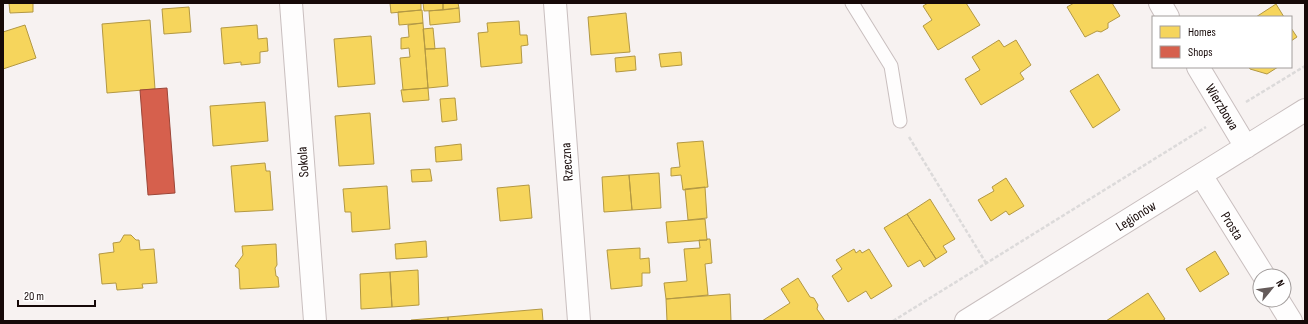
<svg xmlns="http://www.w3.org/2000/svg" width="1308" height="324" font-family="'Sofia Sans Condensed',sans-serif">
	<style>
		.homes { fill: #f6d55c; stroke: #b39843 }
		.shops { fill: #d6604d; stroke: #9c4638 }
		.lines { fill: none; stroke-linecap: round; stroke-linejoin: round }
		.service-casing { stroke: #c9bfbf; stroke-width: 15 }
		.minor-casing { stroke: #c9bfbf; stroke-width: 24 }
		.path { stroke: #dcdada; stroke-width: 2.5; stroke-dasharray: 4 2; stroke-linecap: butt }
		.service { stroke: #fefdfd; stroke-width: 13 }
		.minor { stroke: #fefdfd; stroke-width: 22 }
		.labels { text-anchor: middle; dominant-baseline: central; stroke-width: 4; stroke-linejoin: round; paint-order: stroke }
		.street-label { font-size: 14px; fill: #160908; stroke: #fff }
	</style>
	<rect width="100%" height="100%" fill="#f7f2f1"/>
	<path class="homes" d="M 9,3 L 33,3 L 33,12 L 10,13 Z
		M 390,3 L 421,3 L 421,10 L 391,13 Z
		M 423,3 L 443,3 L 443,10 L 424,11 Z
		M 443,3 L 458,3 L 459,8 L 443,10 Z
		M 928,3 L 966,3 L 980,25 L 938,50 L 923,26 L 932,20 L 923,6 Z
		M 1074,3 L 1112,3 L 1120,16 L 1108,23 L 1108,28 L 1101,32 L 1097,31 L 1085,37 L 1067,7 Z
		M 1276,4 L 1284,17 L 1256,17 Z
		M 189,7 L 191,32 L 164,34 L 162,9 Z
		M 459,8 L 460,22 L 430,25 L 429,11 Z
		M 422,10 L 423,23 L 399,25 L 398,12 Z
		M 626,13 L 630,52 L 591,55 L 588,17 Z
		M 150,20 L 155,89 L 107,93 L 102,24 Z
		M 519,21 L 520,35 L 527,35 L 528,45 L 521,46 L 522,63 L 481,67 L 478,33 L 488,32 L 487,23 Z
		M 423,23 L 428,88 L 403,90 L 400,58 L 410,57 L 409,48 L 401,49 L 401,38 L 409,37 L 408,25 Z
		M 25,25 L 36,58 L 3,69 L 3,32 Z
		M 257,25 L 258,39 L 267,38 L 268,51 L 260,52 L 260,63 L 241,65 L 241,62 L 224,64 L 221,28 Z
		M 433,28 L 435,49 L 425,49 L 423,29 Z
		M 1291,28 L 1297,37 L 1291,41 Z
		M 371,36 L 375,84 L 338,87 L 334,39 Z
		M 999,40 L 1004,47 L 1016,40 L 1031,65 L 1020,73 L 1024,79 L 981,105 L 965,79 L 980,70 L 972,57 Z
		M 445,48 L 448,86 L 428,88 L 425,49 Z
		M 681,52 L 682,65 L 661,67 L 659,54 Z
		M 635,56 L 636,70 L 616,72 L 615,58 Z
		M 1249,67 L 1278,67 L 1267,74 L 1250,69 Z
		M 1098,74 L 1120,110 L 1093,128 L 1070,91 Z
		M 428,88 L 429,100 L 403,102 L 401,90 Z
		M 455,98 L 457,120 L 442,122 L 440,99 Z
		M 265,102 L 268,141 L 213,146 L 210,106 Z
		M 370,113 L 374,164 L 339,166 L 335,116 Z
		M 703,141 L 708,187 L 683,190 L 681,175 L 671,176 L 671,168 L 680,167 L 677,143 Z
		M 461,144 L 462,160 L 436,162 L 435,147 Z
		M 265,163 L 266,171 L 270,171 L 273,210 L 235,212 L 231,166 Z
		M 430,169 L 432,181 L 412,182 L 411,170 Z
		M 659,173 L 661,208 L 632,210 L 629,175 Z
		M 629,175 L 632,210 L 604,212 L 602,177 Z
		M 1006,178 L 1024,206 L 1009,215 L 1006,211 L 991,221 L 978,200 L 994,191 L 992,187 Z
		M 529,185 L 532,218 L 500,221 L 497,188 Z
		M 387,186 L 390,229 L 352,232 L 351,212 L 345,212 L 343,189 Z
		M 705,187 L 707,218 L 688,220 L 685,189 Z
		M 930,199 L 955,239 L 943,246 L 947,252 L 936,259 L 907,214 Z
		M 907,214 L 936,259 L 924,267 L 920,260 L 908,267 L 884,228 Z
		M 705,219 L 707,240 L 668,243 L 666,222 Z
		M 124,235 L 131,235 L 136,240 L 139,240 L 140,250 L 154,249 L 157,283 L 142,284 L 143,288 L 117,290 L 116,283 L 102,284 L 99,254 L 114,252 L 113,243 L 120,242 Z
		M 707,239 L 710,239 L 712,263 L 705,264 L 708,295 L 666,299 L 664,283 L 687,281 L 684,249 L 700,248 L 699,240 L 707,240 Z
		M 426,241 L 427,257 L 396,259 L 395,244 Z
		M 276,244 L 277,265 L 275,268 L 276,276 L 278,277 L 279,287 L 240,289 L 239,269 L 235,266 L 243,255 L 242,246 Z
		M 640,248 L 640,259 L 649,258 L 650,273 L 642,273 L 642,286 L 611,289 L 607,250 Z
		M 854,249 L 856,253 L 860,250 L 862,253 L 869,249 L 892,286 L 871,299 L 866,291 L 848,302 L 832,276 L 842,269 L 836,260 Z
		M 1215,251 L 1229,274 L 1200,292 L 1186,269 Z
		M 418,270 L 419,305 L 392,307 L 390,272 Z
		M 390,272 L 392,307 L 361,309 L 360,274 Z
		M 798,278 L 810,297 L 814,298 L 818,305 L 817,309 L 825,321 L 762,321 L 790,303 L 781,289 Z
		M 1148,293 L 1165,319 L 1162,321 L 1106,321 Z
		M 730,294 L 731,321 L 667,321 L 666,299 Z
		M 542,309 L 543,321 L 448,321 L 448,317 Z
		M 448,317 L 448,321 L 411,321 L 411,320 Z"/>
	<path class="shops" d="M 167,88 L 175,193 L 148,195 L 140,90 Z"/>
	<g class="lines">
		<defs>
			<path id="service" d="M 852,3 L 891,66 L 900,121"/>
			<path id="minor" d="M 291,3 L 315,321
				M 555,3 L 579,321
				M 1160,3 L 1168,17
				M 1198,67 L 1246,147
				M 1201,175 L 1264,276
				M 1278,300 L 1291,321
				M 966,321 L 1305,110"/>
		</defs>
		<use href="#service" class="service-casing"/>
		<use href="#minor" class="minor-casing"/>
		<path class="path" d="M 1246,102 L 1305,66
			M 909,137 L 986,263
			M 893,321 L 1206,127"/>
		<use href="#service" class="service"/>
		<use href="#minor" class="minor"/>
	</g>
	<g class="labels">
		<g class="street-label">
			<text transform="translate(1222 107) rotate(59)">Wierzbowa</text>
			<text transform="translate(303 162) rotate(-94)">Sokola</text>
			<text transform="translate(567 162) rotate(-94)">Rzeczna</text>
			<text transform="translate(1136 216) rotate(-32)">Legionów</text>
			<text transform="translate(1232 226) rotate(58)">Prosta</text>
		</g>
	</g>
	<rect width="1308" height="324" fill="none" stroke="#160908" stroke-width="8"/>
	<rect x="1152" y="16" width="140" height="52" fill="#ffffff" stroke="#a29d9c"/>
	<rect x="1160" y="26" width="20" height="12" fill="#f6d55c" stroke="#a29d9c"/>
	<text x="1188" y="36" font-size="12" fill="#160908">Homes</text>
	<rect x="1160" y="46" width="20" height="12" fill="#d6604d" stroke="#a29d9c"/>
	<text x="1188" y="56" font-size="12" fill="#160908">Shops</text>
	<g transform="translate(1272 288) rotate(61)"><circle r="19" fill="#ffffff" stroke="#a29d9c"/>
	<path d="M0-3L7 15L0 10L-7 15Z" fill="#655b5a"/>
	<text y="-6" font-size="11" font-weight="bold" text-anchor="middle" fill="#160908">N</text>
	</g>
	<path d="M18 300v6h77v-6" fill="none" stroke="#160908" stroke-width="2"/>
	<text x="24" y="300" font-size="12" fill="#160908" stroke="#ffffff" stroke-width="3" paint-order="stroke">20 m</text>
</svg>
